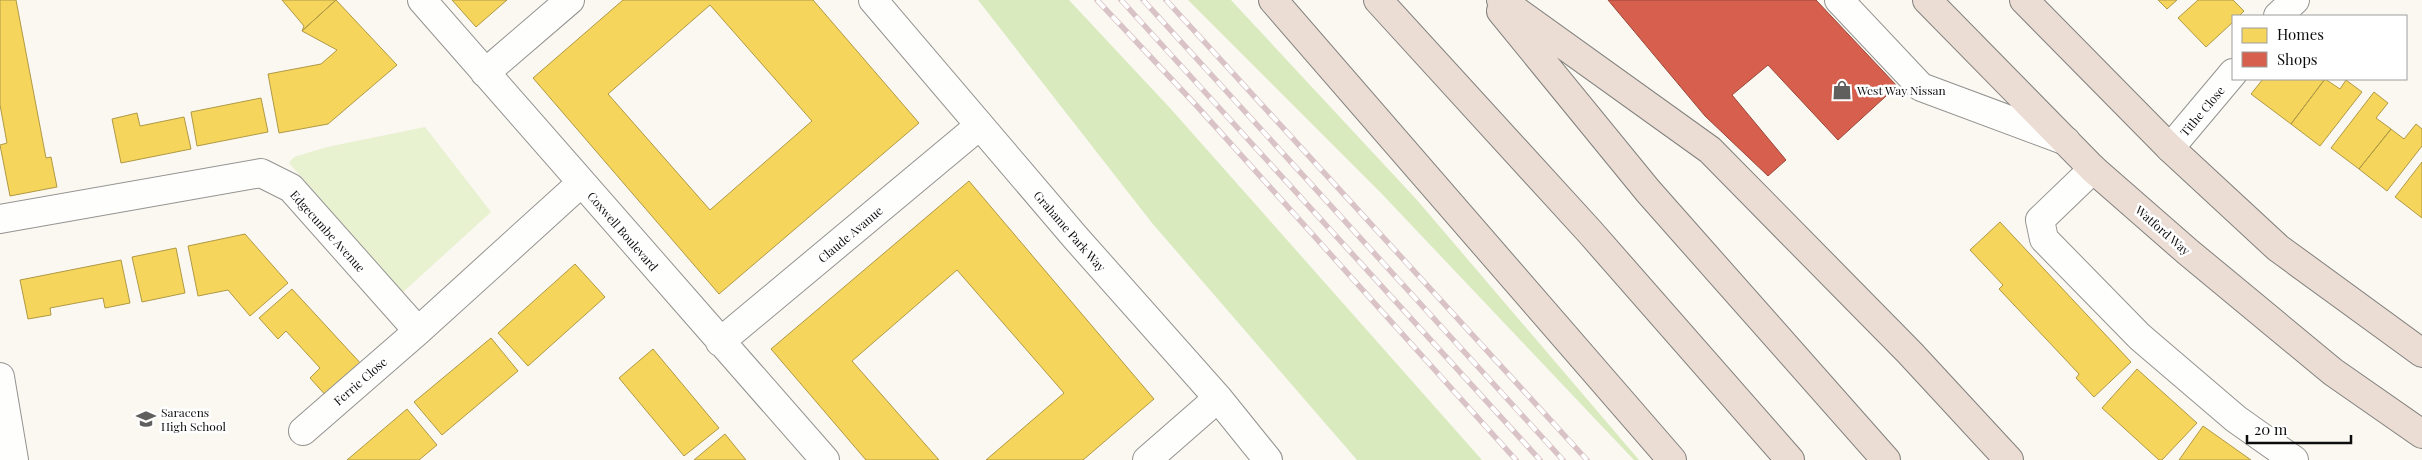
<svg xmlns="http://www.w3.org/2000/svg" width="2422" height="460" font-family="'Playfair Display',serif">
	<style>
		.green { fill: #e8f1d0 }
		.forest { fill: #d9eabe }
		.homes { fill: #f6d55c; stroke: #b09944; fill-rule: evenodd }
		.shops { fill: #d6604d; stroke: #9a473a }
		.lines { fill: none; stroke-linecap: round; stroke-linejoin: round }
		.minor-casing { stroke: #949390; stroke-width: 30 }
		.highway-casing { stroke: #81807d; stroke-width: 30 }
		.minor { stroke: #fefefd; stroke-width: 28 }
		.highway { stroke: #ebdcd4; stroke-width: 28 }
		.rail-casing { stroke: #d9c3c7; stroke-width: 5.5 }
		.rail { stroke: #fff; stroke-width: 4; stroke-dasharray: 11; stroke-linecap: butt }
		.labels { text-anchor: middle; dominant-baseline: central; stroke-width: 5; stroke-linejoin: round; paint-order: stroke }
		.poi-label { font-size: 12px; fill: #0d0d0d; stroke: #fff; text-anchor: start }
		.street-label { font-size: 12px; fill: #0d0d0d; stroke: #fff }
	</style>
	<rect width="100%" height="100%" fill="#fbf8f2"/>
	<path class="green" d="M 425,127 L 491,212 L 403,292 L 289,163 L 294,157 L 327,147 Z"/>
	<path class="forest" d="M 978,0 L 1069,0 L 1170,108 L 1482,460 L 1357,460 L 1152,223 Z
		M 1188,0 L 1231,0 L 1417,200 L 1639,460 L 1634,460 L 1380,192 Z"/>
	<path class="homes" d="M 0,0 L 16,0 L 46,158 L 51,157 L 57,187 L 10,196 L 0,145 L 7,143 L 0,105 Z
		M 282,0 L 336,0 L 302,31 L 304,26 Z
		M 336,0 L 397,65 L 328,124 L 279,133 L 268,74 L 321,64 L 337,50 L 302,31 Z
		M 452,0 L 507,0 L 476,27 Z
		M 623,0 L 813,0 L 919,123 L 719,294 L 533,78 ZM 710,5 L 812,121 L 710,210 L 608,94 Z
		M 2158,0 L 2177,0 L 2167,9 Z
		M 2198,0 L 2233,0 L 2244,11 L 2239,16 L 2233,16 L 2233,22 L 2206,47 L 2178,18 Z
		M 2263,79 L 2325,79 L 2291,124 L 2251,94 Z
		M 2325,79 L 2340,89 L 2346,80 L 2362,92 L 2320,146 L 2291,124 Z
		M 2374,92 L 2388,103 L 2376,118 L 2391,129 L 2359,169 L 2331,148 Z
		M 261,98 L 268,132 L 197,146 L 191,112 Z
		M 137,113 L 140,126 L 184,117 L 191,149 L 121,163 L 112,119 Z
		M 2416,124 L 2422,129 L 2422,146 L 2387,191 L 2359,169 L 2391,129 L 2404,139 Z
		M 2422,162 L 2422,218 L 2395,197 Z
		M 969,181 L 1154,399 L 1083,460 L 986,460 L 1064,393 L 957,270 L 852,361 L 939,460 L 866,460 L 771,349 Z
		M 2000,222 L 2131,362 L 2094,397 L 2076,378 L 2079,374 L 1999,289 L 2003,285 L 1970,250 Z
		M 245,234 L 288,283 L 250,316 L 228,290 L 198,296 L 188,246 Z
		M 176,248 L 185,293 L 142,302 L 132,257 Z
		M 121,260 L 130,303 L 105,308 L 103,298 L 50,308 L 51,315 L 28,319 L 20,280 Z
		M 575,264 L 605,297 L 528,366 L 498,333 Z
		M 292,289 L 364,367 L 329,399 L 310,378 L 320,368 L 286,331 L 278,339 L 259,318 Z
		M 491,338 L 518,371 L 442,435 L 414,402 Z
		M 653,349 L 719,428 L 684,456 L 619,378 Z
		M 2137,369 L 2197,423 L 2162,460 L 2159,460 L 2102,408 Z
		M 407,409 L 437,445 L 419,460 L 347,460 Z
		M 2203,426 L 2251,460 L 2179,460 Z
		M 725,434 L 746,460 L 694,460 Z"/>
	<path class="shops" d="M 1608,0 L 1816,0 L 1897,86 L 1838,140 L 1768,65 L 1732,95 L 1786,160 L 1768,176 L 1705,116 Z"/>
	<g class="lines">
		<defs>
			<path id="minor" d="M 422,0 L 825,460
				M 873,0 L 1075,237 L 1218,398 L 1268,460
				M 1839,0 L 1921,87 L 2066,141
				M 2278,16 L 2295,0
				M 485,73 L 570,0
				M 2170,148 L 2233,73
				M 2093,169 L 2040,220 L 2044,239 L 2140,337 L 2236,419 L 2294,460
				M 0,219 L 261,173 L 291,188 L 418,331 L 581,183
				M 720,342 L 979,126
				M 0,377 L 14,460
				M 303,431 L 418,331
				M 1147,460 L 1218,398"/>
			<path id="highway" d="M 1273,0 L 1672,460
				M 1378,0 L 1590,232 L 1790,460
				M 1501,0 L 1710,150 L 1910,353 L 2009,460
				M 1927,0 L 2093,169 L 2188,252 L 2333,372 L 2422,434
				M 2024,0 L 2170,148 L 2278,248 L 2422,353
				M 1501,11 L 1648,191 L 1886,460"/>
		</defs>
		<use href="#minor" class="minor-casing"/>
		<use href="#highway" class="highway-casing"/>
		<use href="#minor" class="minor"/>
		<use href="#highway" class="highway"/>
		<defs>
			<path id="rail" d="M 1097,0 L 1195,104 L 1516,460
				M 1121,0 L 1540,460
				M 1143,0 L 1563,460
				M 1166,0 L 1587,460"/>
		</defs>
		<use href="#rail" class="rail-casing"/>
		<use href="#rail" class="rail"/>
	</g>
	<defs>
		<symbol id="shop-bare" viewBox="-9 -9 18 18"><path d="M-5-2.5h2.3a2.7 3.5 0 0 1 5.4 0H5L5.5 6h-11ZM-1.5-2.5h3a1.5 2.3 0 0 0-3 0Z" fill="#605f5d" stroke="#fff" stroke-width="2.5" paint-order="stroke"/></symbol>
		<symbol id="school-bare" viewBox="-9 -9 18 18"><path d="M0-5L7-2L0 1L-7-2ZM-4 1L0 2.5L4 1V4Q0 6-4 4Z" fill="#605f5d" stroke="#fff" stroke-width="2.5" paint-order="stroke"/></symbol>
	</defs>
	<g fill-rule="evenodd">
		<use href="#shop-bare" x="1828" y="76" width="28" height="28"/>
		<use href="#school-bare" x="132" y="405" width="28" height="28"/>
	</g>
	<g class="labels">
		<g class="poi-label">
			<text x="1857" y="90">West Way Nissan</text>
			<text x="161" y="412">Saracens<tspan x="161" dy="14">High School</tspan></text>
		</g>
		<g class="street-label">
			<text transform="translate(2202 111) rotate(-50)">Tithe Close</text>
			<text transform="translate(2163 230) rotate(41)">Watford Way</text>
			<text transform="translate(328 231) rotate(48)">Edgecumbe Avenue</text>
			<text transform="translate(623 231) rotate(49)">Coxwell Boulevard</text>
			<text transform="translate(1070 231) rotate(49)">Grahame Park Way</text>
			<text transform="translate(850 234) rotate(-40)">Claude Avanue</text>
			<text transform="translate(360 381) rotate(-41)">Ferrie Close</text>
		</g>
	</g>
	<rect x="2232" y="15" width="175" height="65" fill="#ffffff" stroke="#9e9e9e"/>
	<rect x="2242" y="28" width="25" height="15" fill="#f6d55c" stroke="#9e9e9e"/>
	<text x="2277" y="40" font-size="15" fill="#0d0d0d">Homes</text>
	<rect x="2242" y="52" width="25" height="15" fill="#d6604d" stroke="#9e9e9e"/>
	<text x="2277" y="65" font-size="15" fill="#0d0d0d">Shops</text>
	<path d="M2247 435v8h104v-8" fill="none" stroke="#0d0d0d" stroke-width="2.5"/>
	<text x="2254" y="435" font-size="15" fill="#0d0d0d" stroke="#ffffff" stroke-width="4" paint-order="stroke">20 m</text>
</svg>
